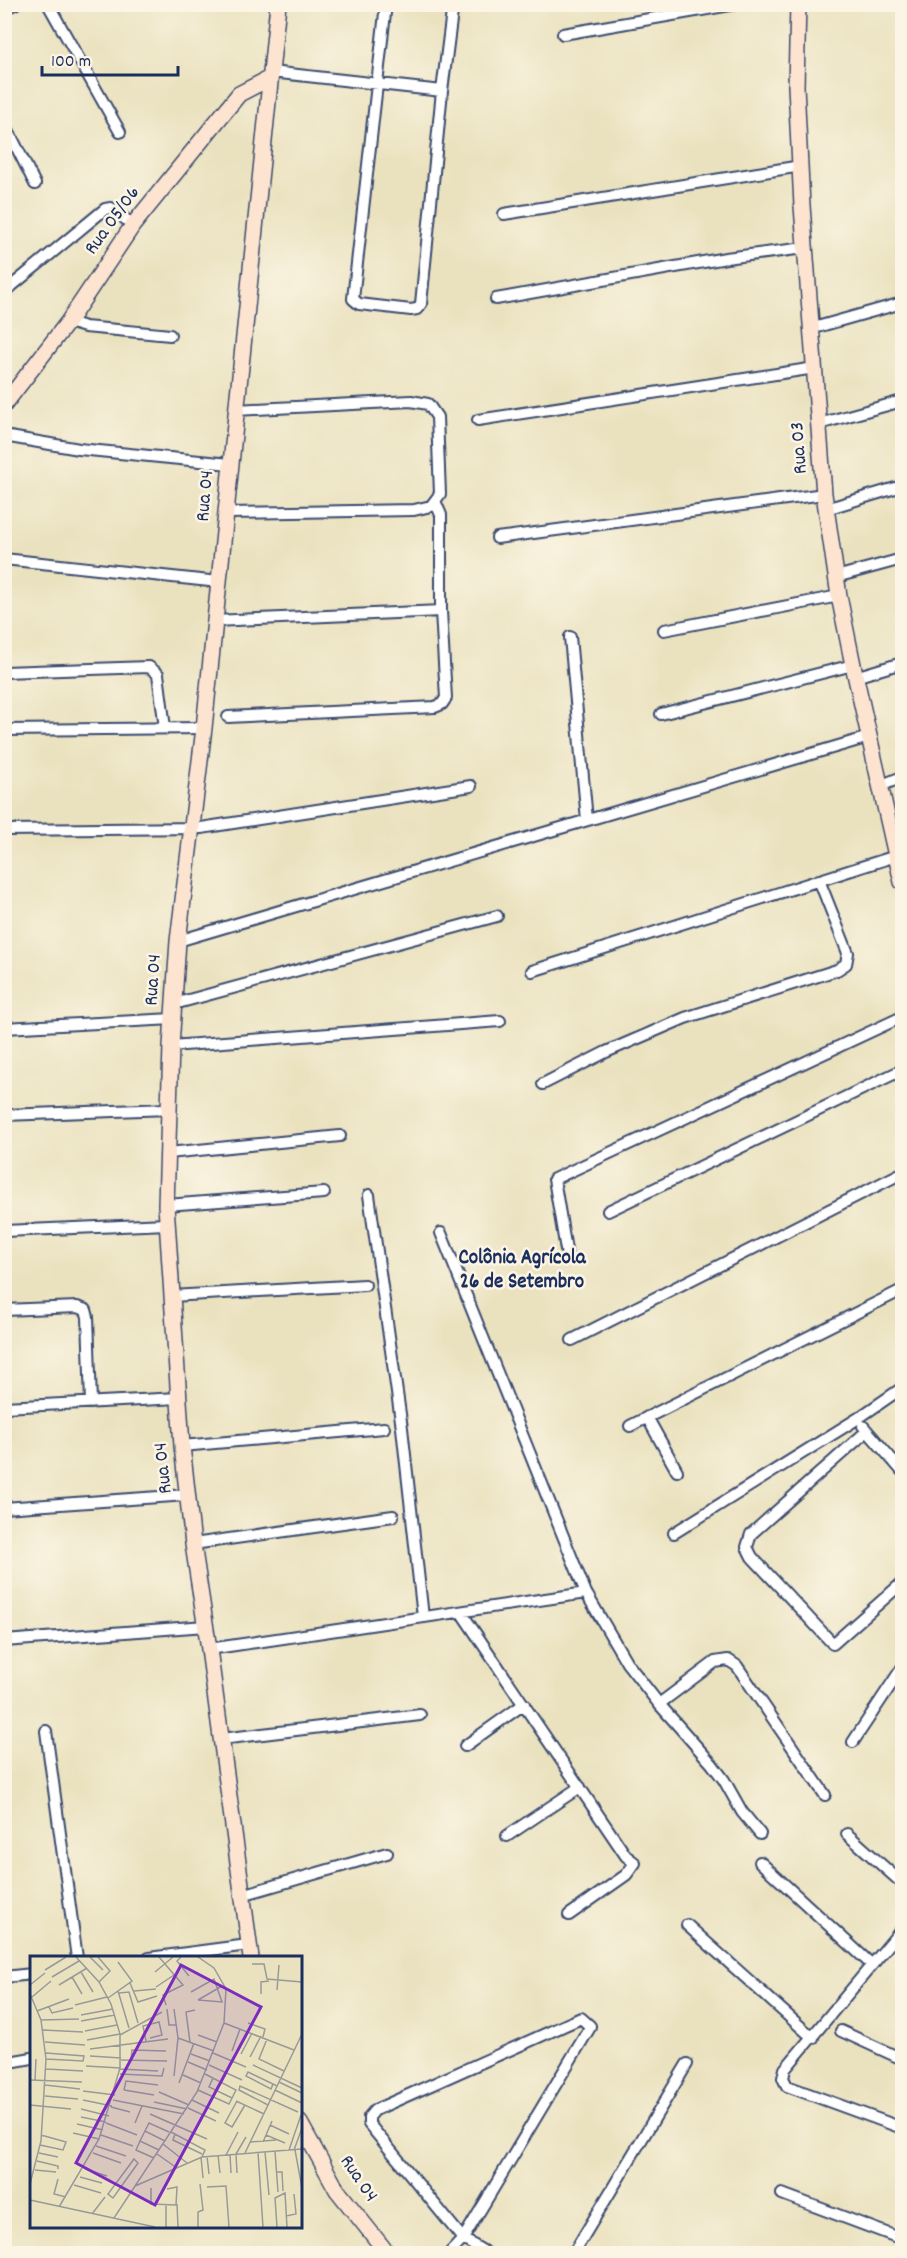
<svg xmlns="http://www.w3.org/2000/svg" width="907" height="2258" font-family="Dekko,sans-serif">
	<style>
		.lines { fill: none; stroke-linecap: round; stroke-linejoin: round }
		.street-casing { stroke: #3a4a6d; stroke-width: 14 }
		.secondary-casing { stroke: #3a4a6d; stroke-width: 18 }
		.street { stroke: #fff; stroke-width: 10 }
		.secondary { stroke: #fde4d0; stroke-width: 15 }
		.labels { text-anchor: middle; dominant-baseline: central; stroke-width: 5; stroke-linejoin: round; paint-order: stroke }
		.street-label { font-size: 20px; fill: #1b2f5e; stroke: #fcf5e5 }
		.neighbourhood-label { font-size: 21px; font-weight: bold; fill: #1b2f5e; stroke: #fcf5e5 }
		.inset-road { fill: none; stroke: #979a98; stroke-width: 1.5 }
		.view { fill: #7b2cbf; fill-opacity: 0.15; stroke: #7b2cbf; stroke-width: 3 }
		.inset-edge { fill: none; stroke: #1b2f5e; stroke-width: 3 }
	</style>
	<rect width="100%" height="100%" fill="#fcf5e5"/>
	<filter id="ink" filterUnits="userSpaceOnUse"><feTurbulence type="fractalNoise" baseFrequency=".0167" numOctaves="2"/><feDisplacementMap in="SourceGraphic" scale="12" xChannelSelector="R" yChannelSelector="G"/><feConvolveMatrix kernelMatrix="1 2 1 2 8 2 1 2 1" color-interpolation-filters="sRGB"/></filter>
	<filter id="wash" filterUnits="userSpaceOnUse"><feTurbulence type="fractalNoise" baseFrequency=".008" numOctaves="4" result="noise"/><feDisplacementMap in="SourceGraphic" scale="24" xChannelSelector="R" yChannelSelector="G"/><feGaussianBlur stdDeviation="1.35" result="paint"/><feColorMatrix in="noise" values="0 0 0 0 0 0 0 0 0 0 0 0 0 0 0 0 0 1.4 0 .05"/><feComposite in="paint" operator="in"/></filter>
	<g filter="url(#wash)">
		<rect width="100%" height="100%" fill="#eae2bf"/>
	</g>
	<g filter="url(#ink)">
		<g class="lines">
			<defs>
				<path id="street" d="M 48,4 L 120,132
					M 386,4 L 353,299 L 359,304 L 411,310 L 417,309 L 421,304 L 442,91 L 453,4
					M 4,9 L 15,4
					M 563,34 L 736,4
					M 271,72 L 442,91
					M 4,122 L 35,184
					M 504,214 L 801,166
					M 8,289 L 105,209 L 111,208 L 133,225
					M 496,299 L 726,258 L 805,248
					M 68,322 L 85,327 L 170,335
					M 810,329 L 902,303
					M 478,420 L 815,368
					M 819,424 L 902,401
					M 4,436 L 79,449 L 230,464
					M 826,509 L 902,486
					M 226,513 L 414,510 L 431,506 L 440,494 L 437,417 L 428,404 L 411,401 L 236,410
					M 497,538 L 824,494
					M 4,559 L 219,582
					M 836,577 L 902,559
					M 214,621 L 441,611 L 441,515 L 435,501
					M 664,630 L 839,596
					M 570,637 L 587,820
					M 4,672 L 149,667 L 158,674 L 165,728
					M 855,677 L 902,663
					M 661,714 L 853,665
					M 228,717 L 435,707 L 442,704 L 446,698 L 441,611
					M 4,730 L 204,728
					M 880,786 L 902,777
					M 4,830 L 201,828 L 471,786
					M 178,941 L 869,737
					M 532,971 L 896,856
					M 174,1004 L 497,916
					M 4,1028 L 173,1019
					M 171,1046 L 500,1021
					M 543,1084 L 606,1052 L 685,1018 L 837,970 L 846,964 L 848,953 L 819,880
					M 4,1115 L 169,1109
					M 168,1153 L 340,1136
					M 369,1195 L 402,1428 L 423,1617
					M 166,1205 L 324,1193
					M 608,1211 L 902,1070
					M 4,1231 L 167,1224
					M 441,1233 L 586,1593 L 627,1663 L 659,1704 L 712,1764 L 724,1780 L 742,1812 L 760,1834
					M 567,1256 L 554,1179 L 902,1017
					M 171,1296 L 365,1285
					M 4,1310 L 77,1307 L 86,1310 L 88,1317 L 91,1403
					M 572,1340 L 902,1173
					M 4,1407 L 179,1398
					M 647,1417 L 677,1471
					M 630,1426 L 902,1290
					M 863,1426 L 902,1471
					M 867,1431 L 751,1534 L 747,1547 L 752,1557 L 833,1644 L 902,1583
					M 182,1446 L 384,1428
					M 4,1508 L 187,1495
					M 674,1533 L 857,1419 L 902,1388
					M 193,1544 L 393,1516
					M 461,1612 L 626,1856 L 635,1863 L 626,1875 L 569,1915
					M 4,1641 L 206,1626
					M 209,1649 L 586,1593
					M 659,1704 L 715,1662 L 728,1660 L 737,1666 L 825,1795
					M 46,1731 L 77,1958
					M 221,1739 L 420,1715
					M 853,1742 L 902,1668
					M 465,1746 L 524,1704
					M 847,1834 L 902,1883
					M 507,1836 L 580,1787
					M 760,1862 L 872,1965
					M 242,1895 L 387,1853
					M 687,1925 L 813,2038
					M 902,1929 L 785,2069 L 783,2078 L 787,2086 L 902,2128
					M 149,1958 L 248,1945
					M 4,1977 L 32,1974
					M 841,2031 L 902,2059
					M 4,2063 L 32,2058
					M 782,2194 L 902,2239
					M 449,2254 L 463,2239 L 589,2029 L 590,2026 L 581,2018 L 375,2110 L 369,2117 L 369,2124 L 463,2239 L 488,2254
					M 573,2254 L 687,2064"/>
				<path id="secondary" d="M 798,4 L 796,86 L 802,206 L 824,494 L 839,596 L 853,665 L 902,882
					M 4,405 L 68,322 L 133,225 L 239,94 L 270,78
					M 251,1958 L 209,1649 L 193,1544 L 182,1446 L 166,1205 L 171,1046 L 178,941 L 204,728 L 278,4
					M 300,2123 L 337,2190 L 388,2254"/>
			</defs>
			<use href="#street" class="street-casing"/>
			<use href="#secondary" class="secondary-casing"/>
			<use href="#street" class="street"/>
			<use href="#secondary" class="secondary"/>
		</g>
	</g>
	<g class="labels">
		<g class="street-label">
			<text transform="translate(113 221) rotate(-54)">Rua 05/06</text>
			<text transform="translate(800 448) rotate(-94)">Rua 03</text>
			<text transform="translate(206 496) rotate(-85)">Rua 04</text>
			<text transform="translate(154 980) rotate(-86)">Rua 04</text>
			<text transform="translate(164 1468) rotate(-96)">Rua 04</text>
			<text transform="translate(358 2179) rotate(56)">Rua 04</text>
		</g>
		<g class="neighbourhood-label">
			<text x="522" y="1259">Colônia Agrícola<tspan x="522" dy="24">26 de Setembro</tspan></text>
		</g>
	</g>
	<g transform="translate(30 1956)">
		<rect width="272" height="272" fill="#eae2bf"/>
		<path class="inset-road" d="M 60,1 L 73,14M 68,1 L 80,15 L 69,26M 129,1 L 153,29 L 133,39 L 136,49M 151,1 L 147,5 L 159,20M 222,8 L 234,8 L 237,23 L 272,26M 15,14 L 36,1M 51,16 L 63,36M 125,16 L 143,1M 22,21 L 49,5M 42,21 L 52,38M 100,27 L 108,46 L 127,40M 0,29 L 15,17M 29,29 L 57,12M 126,31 L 144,19M 247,34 L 249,9M 88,35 L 99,72M 104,35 L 126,33M 161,36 L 184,23 L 192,46 L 168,44M 89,37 L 99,36 L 108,67M 0,38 L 11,64 L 16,103 L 11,185 L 0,228M 231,38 L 231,26 L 239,25M 2,41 L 21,25M 78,42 L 102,25 L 88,6M 168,44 L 192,30M 45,49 L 77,41M 19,51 L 22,57 L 43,52M 137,53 L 139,69 L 147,69M 7,55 L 39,43M 51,59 L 83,53M 11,64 L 49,63M 51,65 L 85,59M 194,67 L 264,94M 218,67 L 235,73 L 233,81M 13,74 L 53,76M 55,75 L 87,69M 90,79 L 132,56M 168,79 L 187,86M 148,82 L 184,95M 237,83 L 229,103 L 254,115M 57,84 L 90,78M 116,85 L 113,70 L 129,66 L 132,79 L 120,82M 15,86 L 55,89M 160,86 L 156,56 L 165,54M 60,93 L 138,83M 202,95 L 210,73M 16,97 L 54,100 L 53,105 L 16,103M 183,97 L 216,111M 161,98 L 180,105M 211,98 L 222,77M 60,100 L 91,102M 220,101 L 231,80M 91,104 L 137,105M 101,104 L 102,94 L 136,95M 158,106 L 177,114M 179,109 L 212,124M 223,109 L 272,132M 56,110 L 90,112M 16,113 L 53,115M 90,113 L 128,115M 90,118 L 132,120 L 134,112M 153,119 L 171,127M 144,120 L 148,82 L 144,53M 183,122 L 179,131 L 202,142M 0,124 L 52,126M 5,124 L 6,103M 249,126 L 272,137M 149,127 L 164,87M 243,128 L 241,133 L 216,120 L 218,116 L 247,130M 15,129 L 50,133M 94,134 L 96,125 L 128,129M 94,134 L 124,139M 168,134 L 199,148 L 206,134 L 175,118M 245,134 L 272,147M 53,135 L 85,139M 129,136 L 159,149M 15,140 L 48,143M 53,144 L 82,150M 83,144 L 154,158M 162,144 L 189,157M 206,145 L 234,158M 207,145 L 195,167 L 202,171 L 215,149M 124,146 L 157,153M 0,149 L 41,153M 238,149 L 209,134 L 210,130 L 268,156M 81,151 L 100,156M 158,152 L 186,165M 51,153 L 79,160M 120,158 L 177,183M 51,161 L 76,166M 76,167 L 107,179M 105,167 L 112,150M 47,168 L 73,174M 240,169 L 259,178M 115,175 L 119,167 L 139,176M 141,176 L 175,194 L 172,201M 43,177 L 69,183M 145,178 L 143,184 L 172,198M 71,179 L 103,190M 236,179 L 255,187M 110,185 L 115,175 L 135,185M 220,186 L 246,184M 233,186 L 242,165M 133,188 L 157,207M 10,189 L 33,194 L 36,186 L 11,179M 66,190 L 96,200M 259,194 L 271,159M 264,194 L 272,172M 265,194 L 272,232M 245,195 L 248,236M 228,196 L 233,271M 235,196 L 239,239M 9,197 L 28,201M 63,197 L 91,207M 215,197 L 272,78M 127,198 L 147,212M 200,198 L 201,217M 206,198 L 216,181M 206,198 L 207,217M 188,199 L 190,217M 196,199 L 208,176M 177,200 L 179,218M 171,201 L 173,222M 124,202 L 106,194 L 110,185 L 129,194M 104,203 L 108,207 L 83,242 L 78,238 ZM 7,205 L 28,210 L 28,213M 55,213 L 77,220M 5,214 L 26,216M 246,216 L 252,216 L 253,235M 50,221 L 72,227M 28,223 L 24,238 L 36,241M 44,229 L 71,237M 105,230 L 172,201 L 272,193M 177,231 L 196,230 L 199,271M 121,232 L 121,248 L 146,249 L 147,231 L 137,233M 0,244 L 125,271M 147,248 L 148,271M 136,249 L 136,271M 29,251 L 69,183 L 90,112 L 90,78 L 81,48 L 69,26 L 46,1M 62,258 L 75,241M 256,260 L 266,258 L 264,238M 84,262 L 167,136 L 194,67 L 196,33 L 184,12 L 168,1M 168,271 L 168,256 L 173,254 L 170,228M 247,271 L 245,242 L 255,237 L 257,271"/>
		<path class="view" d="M 151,9 L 231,51 L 125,249 L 46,207 Z"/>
		<rect width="272" height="272" class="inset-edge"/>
	</g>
	<rect width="907" height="2258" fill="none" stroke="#fcf5e5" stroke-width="24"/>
	<path d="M42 66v9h136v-9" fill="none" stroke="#1b2f5e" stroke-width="3"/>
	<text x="51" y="66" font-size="18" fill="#1b2f5e" stroke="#fcf5e5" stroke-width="4.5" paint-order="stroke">100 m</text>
</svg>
